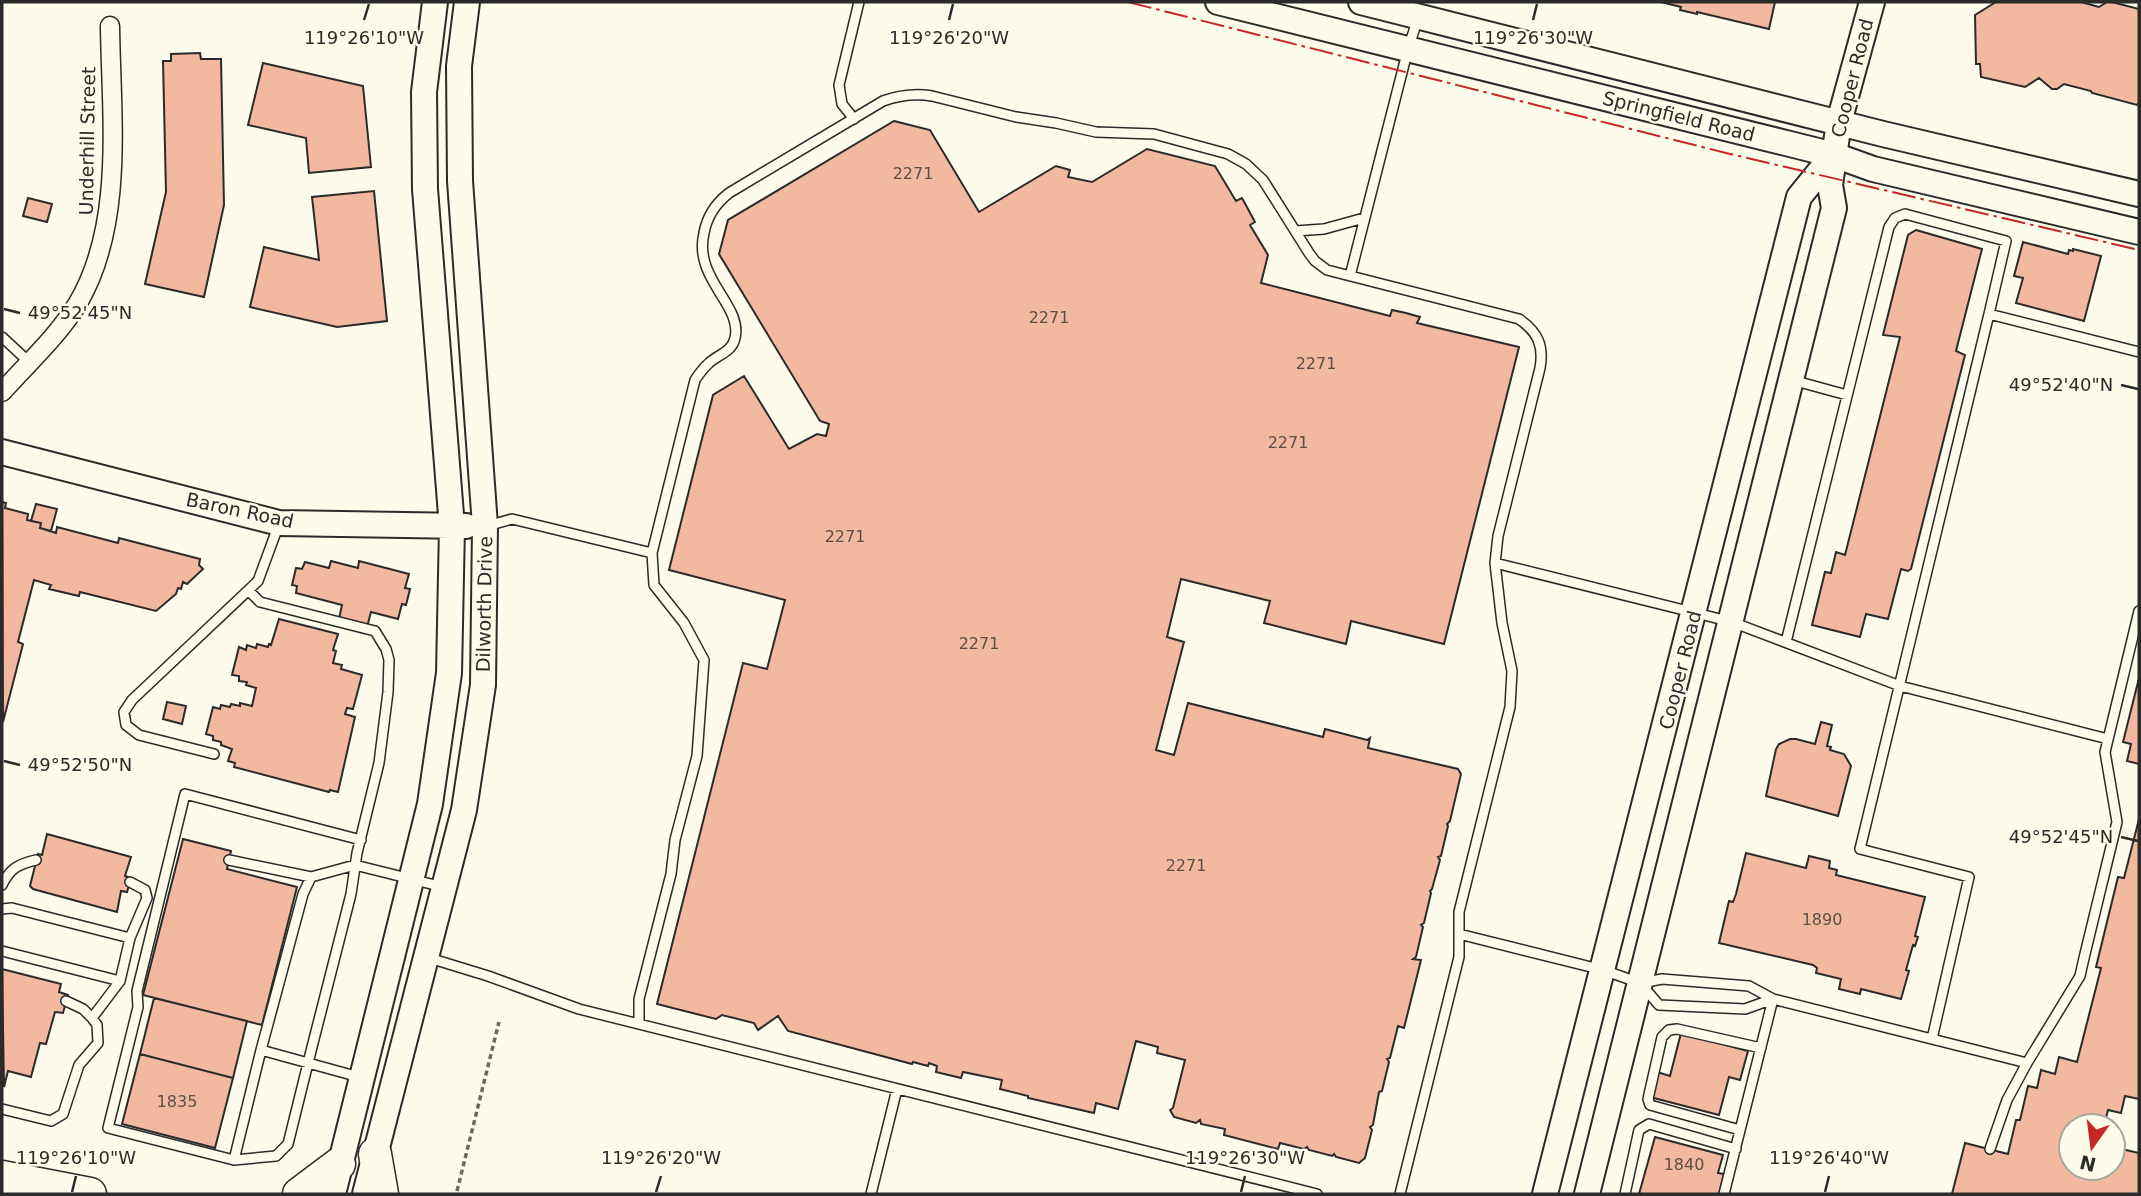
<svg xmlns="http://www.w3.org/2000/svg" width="2141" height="1196" font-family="'DejaVu Sans',sans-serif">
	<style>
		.building { fill: #f2b8a0; stroke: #2b2b2b; stroke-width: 2 }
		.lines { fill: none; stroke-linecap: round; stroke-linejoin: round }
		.lane-casing { stroke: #2b2b2b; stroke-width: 12 }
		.street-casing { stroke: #2b2b2b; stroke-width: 21 }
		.secondary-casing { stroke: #2b2b2b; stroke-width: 28 }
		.highway-casing { stroke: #2b2b2b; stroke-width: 35 }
		.path { stroke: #6a6964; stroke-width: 3.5; stroke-dasharray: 5 3.5; stroke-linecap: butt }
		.lane { stroke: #fdfbea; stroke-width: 9 }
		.street { stroke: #fdfbea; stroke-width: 18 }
		.secondary { stroke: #fdfbea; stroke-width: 24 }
		.highway { stroke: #fdfbea; stroke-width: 32 }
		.power { stroke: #c62828; stroke-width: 2; stroke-dasharray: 24 5 3.5 5; stroke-linecap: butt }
		.ticks { fill: none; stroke: #2b2b2b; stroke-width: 2.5 }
		.labels { text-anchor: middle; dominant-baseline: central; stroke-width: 5; stroke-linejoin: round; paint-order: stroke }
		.number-label { font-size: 16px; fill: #5d4e48 }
		.street-label { font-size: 19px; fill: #2b2b2b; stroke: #fdfbea }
		.ticks-label { font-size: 18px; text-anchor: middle; fill: #2b2b2b; stroke: #fdfbea; stroke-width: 5; stroke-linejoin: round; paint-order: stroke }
	</style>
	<rect width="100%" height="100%" fill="#fdfbea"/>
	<path class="building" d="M 1661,2 L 1775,2 L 1769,29 L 1697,12 L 1697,14 L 1680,10 L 1681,7 Z
		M 1996,2 L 2081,2 L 2099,7 L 2107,2 L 2112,2 L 2139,9 L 2139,103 L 2137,105 L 2092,93 L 2091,91 L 2064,84 L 2057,89 L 2052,89 L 2039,78 L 2025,87 L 1981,77 L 1980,64 L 1976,64 L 1975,15 Z
		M 200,53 L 201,59 L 221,59 L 224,205 L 204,297 L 145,284 L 166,192 L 163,61 L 171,61 L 171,54 Z
		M 263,63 L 363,86 L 371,167 L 309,173 L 306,138 L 248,125 Z
		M 894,121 L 930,130 L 979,212 L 1056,166 L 1070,170 L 1068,177 L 1092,182 L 1147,149 L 1215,166 L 1236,201 L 1242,198 L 1255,222 L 1250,225 L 1268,255 L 1261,283 L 1390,316 L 1392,310 L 1406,313 L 1420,317 L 1417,323 L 1519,347 L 1444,644 L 1351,621 L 1346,644 L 1264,623 L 1270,601 L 1181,579 L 1167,637 L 1184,642 L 1156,750 L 1174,755 L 1188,703 L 1323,737 L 1325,729 L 1367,740 L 1370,738 L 1368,748 L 1458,769 L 1461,774 L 1450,821 L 1447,824 L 1448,826 L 1441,856 L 1438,857 L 1440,860 L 1432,889 L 1430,891 L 1431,893 L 1424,923 L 1421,925 L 1423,927 L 1416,957 L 1413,959 L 1421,960 L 1404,1028 L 1398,1026 L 1390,1058 L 1387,1059 L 1389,1062 L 1382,1091 L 1379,1092 L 1373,1125 L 1370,1127 L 1372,1130 L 1365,1158 L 1359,1163 L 1336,1157 L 1334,1154 L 1332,1156 L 1309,1150 L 1307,1147 L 1304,1149 L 1280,1143 L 1278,1149 L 1224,1135 L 1225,1129 L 1201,1124 L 1200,1120 L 1196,1123 L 1174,1117 L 1170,1110 L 1173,1108 L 1185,1060 L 1157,1053 L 1158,1047 L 1136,1041 L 1118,1109 L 1096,1103 L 1094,1113 L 1028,1098 L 1028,1096 L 1000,1089 L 1002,1080 L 963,1072 L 961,1078 L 936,1072 L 937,1066 L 929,1063 L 928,1066 L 913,1062 L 912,1064 L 788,1031 L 778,1016 L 758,1030 L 754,1023 L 722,1015 L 716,1019 L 657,1004 L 743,663 L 767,669 L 785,600 L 669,570 L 713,395 L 744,376 L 789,449 L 817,434 L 826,436 L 829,424 L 820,421 L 719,254 L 728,220 Z
		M 374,191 L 387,321 L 337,327 L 250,307 L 264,247 L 319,260 L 312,197 Z
		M 28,198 L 52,204 L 47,222 L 23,216 Z
		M 1916,230 L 1982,249 L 1956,351 L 1965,355 L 1911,569 L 1908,571 L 1901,569 L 1888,619 L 1866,614 L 1860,637 L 1812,625 L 1825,572 L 1831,573 L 1836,552 L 1845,555 L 1900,337 L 1883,335 L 1908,235 Z
		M 2023,242 L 2068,254 L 2069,250 L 2073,251 L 2073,249 L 2101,256 L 2084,321 L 2016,303 L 2023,278 L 2014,276 Z
		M 2,502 L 6,503 L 5,508 L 28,514 L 27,520 L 41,523 L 40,528 L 56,533 L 57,527 L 118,543 L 119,538 L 200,559 L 199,565 L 203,569 L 187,584 L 183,582 L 181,589 L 178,588 L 176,594 L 156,611 L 80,592 L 79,596 L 49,589 L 51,585 L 34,580 L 18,642 L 23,644 L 3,722 Z
		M 36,504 L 57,509 L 51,531 L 40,528 L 41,523 L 31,521 Z
		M 331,561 L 358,568 L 359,561 L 409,574 L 405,588 L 410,589 L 406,605 L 402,604 L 398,619 L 371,612 L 367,627 L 339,619 L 342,605 L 296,593 L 297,586 L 292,585 L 296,568 L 302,569 L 305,562 L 329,568 Z
		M 279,619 L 338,634 L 333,650 L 336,651 L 333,663 L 342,665 L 341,669 L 362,675 L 353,709 L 347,708 L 345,714 L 355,717 L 338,792 L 330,790 L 329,792 L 234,767 L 235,763 L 228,761 L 232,749 L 221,745 L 221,742 L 213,740 L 213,736 L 206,734 L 213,707 L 220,709 L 221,705 L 230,707 L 231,704 L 240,706 L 240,703 L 252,706 L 256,688 L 246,685 L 247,682 L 239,681 L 239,676 L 232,675 L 239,647 L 246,650 L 247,645 L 256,648 L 257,644 L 268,647 L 269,644 L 271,645 Z
		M 2139,678 L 2139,764 L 2127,761 L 2131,744 L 2123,742 Z
		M 167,702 L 186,706 L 182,724 L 163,719 Z
		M 1821,722 L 1832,725 L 1827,746 L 1831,747 L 1830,750 L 1844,754 L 1851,766 L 1838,816 L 1766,796 L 1776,749 L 1779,744 L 1790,739 L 1796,739 L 1815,744 Z
		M 2139,819 L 2139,1099 L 2125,1096 L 2121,1113 L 2108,1110 L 2104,1126 L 2071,1126 L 2071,1168 L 2113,1168 L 2113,1139 L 2115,1139 L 2113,1147 L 2139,1153 L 2139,1194 L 1952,1194 L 1965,1143 L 2008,1154 L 2016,1120 L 2020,1120 L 2028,1086 L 2037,1088 L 2041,1070 L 2055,1074 L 2059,1057 L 2077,1062 L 2101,968 L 2096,967 L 2118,877 L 2124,878 Z
		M 47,834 L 131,857 L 125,876 L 131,878 L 130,882 L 127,892 L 121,891 L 117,912 L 33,889 L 30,886 L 38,854 L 42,855 Z
		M 183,839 L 231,851 L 227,869 L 297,887 L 262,1025 L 143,995 Z
		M 1746,853 L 1806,868 L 1809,856 L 1830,861 L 1829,868 L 1837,870 L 1836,875 L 1925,897 L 1915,936 L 1918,937 L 1915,946 L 1913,945 L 1906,970 L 1909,971 L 1901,999 L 1861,989 L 1860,994 L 1839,989 L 1841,979 L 1816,973 L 1817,968 L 1813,965 L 1719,943 L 1729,901 L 1733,902 L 1736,894 Z
		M 2,969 L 61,984 L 59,992 L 68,995 L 63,1013 L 55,1012 L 46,1044 L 40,1043 L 31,1077 L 8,1071 L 4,1087 Z
		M 154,998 L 247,1021 L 233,1078 L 140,1054 Z
		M 1681,1033 L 1748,1051 L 1740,1080 L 1729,1077 L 1719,1115 L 1650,1097 L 1657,1072 L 1670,1076 Z
		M 140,1054 L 233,1078 L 215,1148 L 122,1124 Z
		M 1655,1137 L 1723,1155 L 1718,1173 L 1724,1174 L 1719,1194 L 1639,1194 Z"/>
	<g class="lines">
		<defs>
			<path id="lane" d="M 854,119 L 842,104 L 839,85 L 859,2
				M 1295,231 L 1324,229 L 1364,218
				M 1350,276 L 1408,49 L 1418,18
				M 2,337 L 29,362
				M 1792,380 L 1847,395
				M 487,526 L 512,519 L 652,553
				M 1495,563 L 1732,622 L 1900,686 L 2108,739
				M 249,591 L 260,602 L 375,631 L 386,649 L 389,660 L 388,692 L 379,763 L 357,853 L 351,894 L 312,1047 L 288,1144 L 276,1156 L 234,1160 L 261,1050 C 294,1059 326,1068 359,1077
				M 1786,642 L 1889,227 L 1895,218 L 1905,214 L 2006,241 L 1989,314
				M 214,754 L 139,735 L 126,725 L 124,712 L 132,700 L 258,581 L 279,524
				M 229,860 L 311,877 L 355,865 L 443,887
				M 2,885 C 10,868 19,864 36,860
				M 2,909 L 12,908 L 130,938
				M 1459,934 L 1603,970 L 1640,983 L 1659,1005 L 1745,1009 L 1773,999
				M 2,951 L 120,981
				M 426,957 L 488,976 L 579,1009 L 1317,1194
				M 1641,983 L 1662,979 L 1749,986 L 1773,999 L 2027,1063 L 2007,1100 L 1990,1149
				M 66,1001 L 83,1009 L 92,1018
				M 639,1024 L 639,999 L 671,874 L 675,840 L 697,756 L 704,660 L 684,623 L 654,585 L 652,553 L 695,380 C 699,374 703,368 709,363 C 719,354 732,352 735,338 C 743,305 693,279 704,233 C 707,216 715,204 729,193 L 883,101 C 900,95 914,93 932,96 L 1016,117 L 1056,123 L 1096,132 L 1154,134 L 1228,154 L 1246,164 L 1263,180 L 1309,253 L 1315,261 L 1327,270 L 1519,319 C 1538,332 1544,346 1540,368 L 1498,536 L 1495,563 L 1502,623 L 1512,671 L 1510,707 L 1459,912 L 1459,957 L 1400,1194
				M 1932,1039 L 1969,877 L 1860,849 L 1989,314 L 2139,352
				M 261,1050 L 303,894 L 311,877
				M 2027,1063 L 2080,976 L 2084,958 L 2117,822 L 2105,752 L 2139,611
				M 2,1109 L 51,1121 L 63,1114 L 79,1065 L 98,1043 L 97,1025 L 92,1018 L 120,981 L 130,938 L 147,898 L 145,890 L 130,882
				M 1740,1130 L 1650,1105 L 1648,1099 L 1662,1037 L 1669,1030 L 1677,1029 L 1761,1048
				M 234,1160 L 108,1128 L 138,1007 L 137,991 L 185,794 L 361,840
				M 871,1194 L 897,1089
				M 1625,1194 L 1639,1130 L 1649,1124 L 1736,1149
				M 1724,1194 L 1773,999"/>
			<path id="street" d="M 2,392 C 28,363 58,336 78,303 C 125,223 111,115 110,26"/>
			<path id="secondary" d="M 1218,2 L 1790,144 L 1834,155 L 1873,169 L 2139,232
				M 1361,2 L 1883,134 L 2139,194
				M 2,452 L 279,523 L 466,526
				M 333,1194 L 430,804 L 449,673 L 452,527 L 425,189 L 424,92 L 435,2
				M 365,1194 L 464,810 L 483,685 L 485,526 L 460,181 L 459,66 L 467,2
				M 1545,1194 L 1799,197 L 1833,155
				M 1587,1194 L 1834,208 L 1830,185 L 1839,122 L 1872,2"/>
			<path id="highway" d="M 375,1154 L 382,1194
				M 2,1177 L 90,1194
				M 299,1194 L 339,1164"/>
		</defs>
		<use href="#lane" class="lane-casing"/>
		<use href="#street" class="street-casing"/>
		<use href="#secondary" class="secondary-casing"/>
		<use href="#highway" class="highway-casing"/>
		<path class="path" d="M 457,1191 L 499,1022"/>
		<use href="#lane" class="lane"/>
		<use href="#street" class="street"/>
		<use href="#secondary" class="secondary"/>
		<use href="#highway" class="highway"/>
		<path class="power" d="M 1128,2 L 1726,153 L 2139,250"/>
	</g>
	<path class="ticks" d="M 364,20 L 369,4M 949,20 L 953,4M 1533,20 L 1537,4M 4,309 L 20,313M 2121,385 L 2138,389M 4,761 L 20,765M 2121,837 L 2138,841M 72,1192 L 76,1176M 656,1192 L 661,1176M 1241,1192 L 1245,1176M 1825,1192 L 1829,1176"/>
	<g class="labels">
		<g class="number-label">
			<text x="913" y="173">2271</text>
			<text x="1049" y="317">2271</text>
			<text x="1316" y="363">2271</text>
			<text x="1288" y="442">2271</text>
			<text x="845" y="536">2271</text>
			<text x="979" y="643">2271</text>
			<text x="1186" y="865">2271</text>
			<text x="1822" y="919">1890</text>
			<text x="177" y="1101">1835</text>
			<text x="1684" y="1164">1840</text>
		</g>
		<g class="street-label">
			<text transform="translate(1852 78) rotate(-76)">Cooper Road</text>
			<text transform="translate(1679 116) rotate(14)">Springfield Road</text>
			<text transform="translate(87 141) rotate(-89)">Underhill Street</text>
			<text transform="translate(240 510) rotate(12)">Baron Road</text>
			<text transform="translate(484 604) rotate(-89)">Dilworth Drive</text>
			<text transform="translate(1680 670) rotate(-76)">Cooper Road</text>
		</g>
	</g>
	<g class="ticks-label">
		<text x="364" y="44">119°26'10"W</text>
		<text x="949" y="44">119°26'20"W</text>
		<text x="1533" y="44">119°26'30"W</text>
		<text x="80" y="319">49°52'45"N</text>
		<text x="2061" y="391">49°52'40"N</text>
		<text x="80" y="771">49°52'50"N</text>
		<text x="2061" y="843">49°52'45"N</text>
		<text x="76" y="1164">119°26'10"W</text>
		<text x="661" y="1164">119°26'20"W</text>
		<text x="1245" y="1164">119°26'30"W</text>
		<text x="1829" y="1164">119°26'40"W</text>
	</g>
	<rect width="2141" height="1196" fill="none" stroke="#2b2b2b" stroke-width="7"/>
	<g transform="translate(2092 1147) rotate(194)"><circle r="33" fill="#fdfbea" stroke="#a9a89e" stroke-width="2"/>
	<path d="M0-5L12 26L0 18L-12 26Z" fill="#c62828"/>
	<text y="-10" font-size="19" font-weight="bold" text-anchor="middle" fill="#2b2b2b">N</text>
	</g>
</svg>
